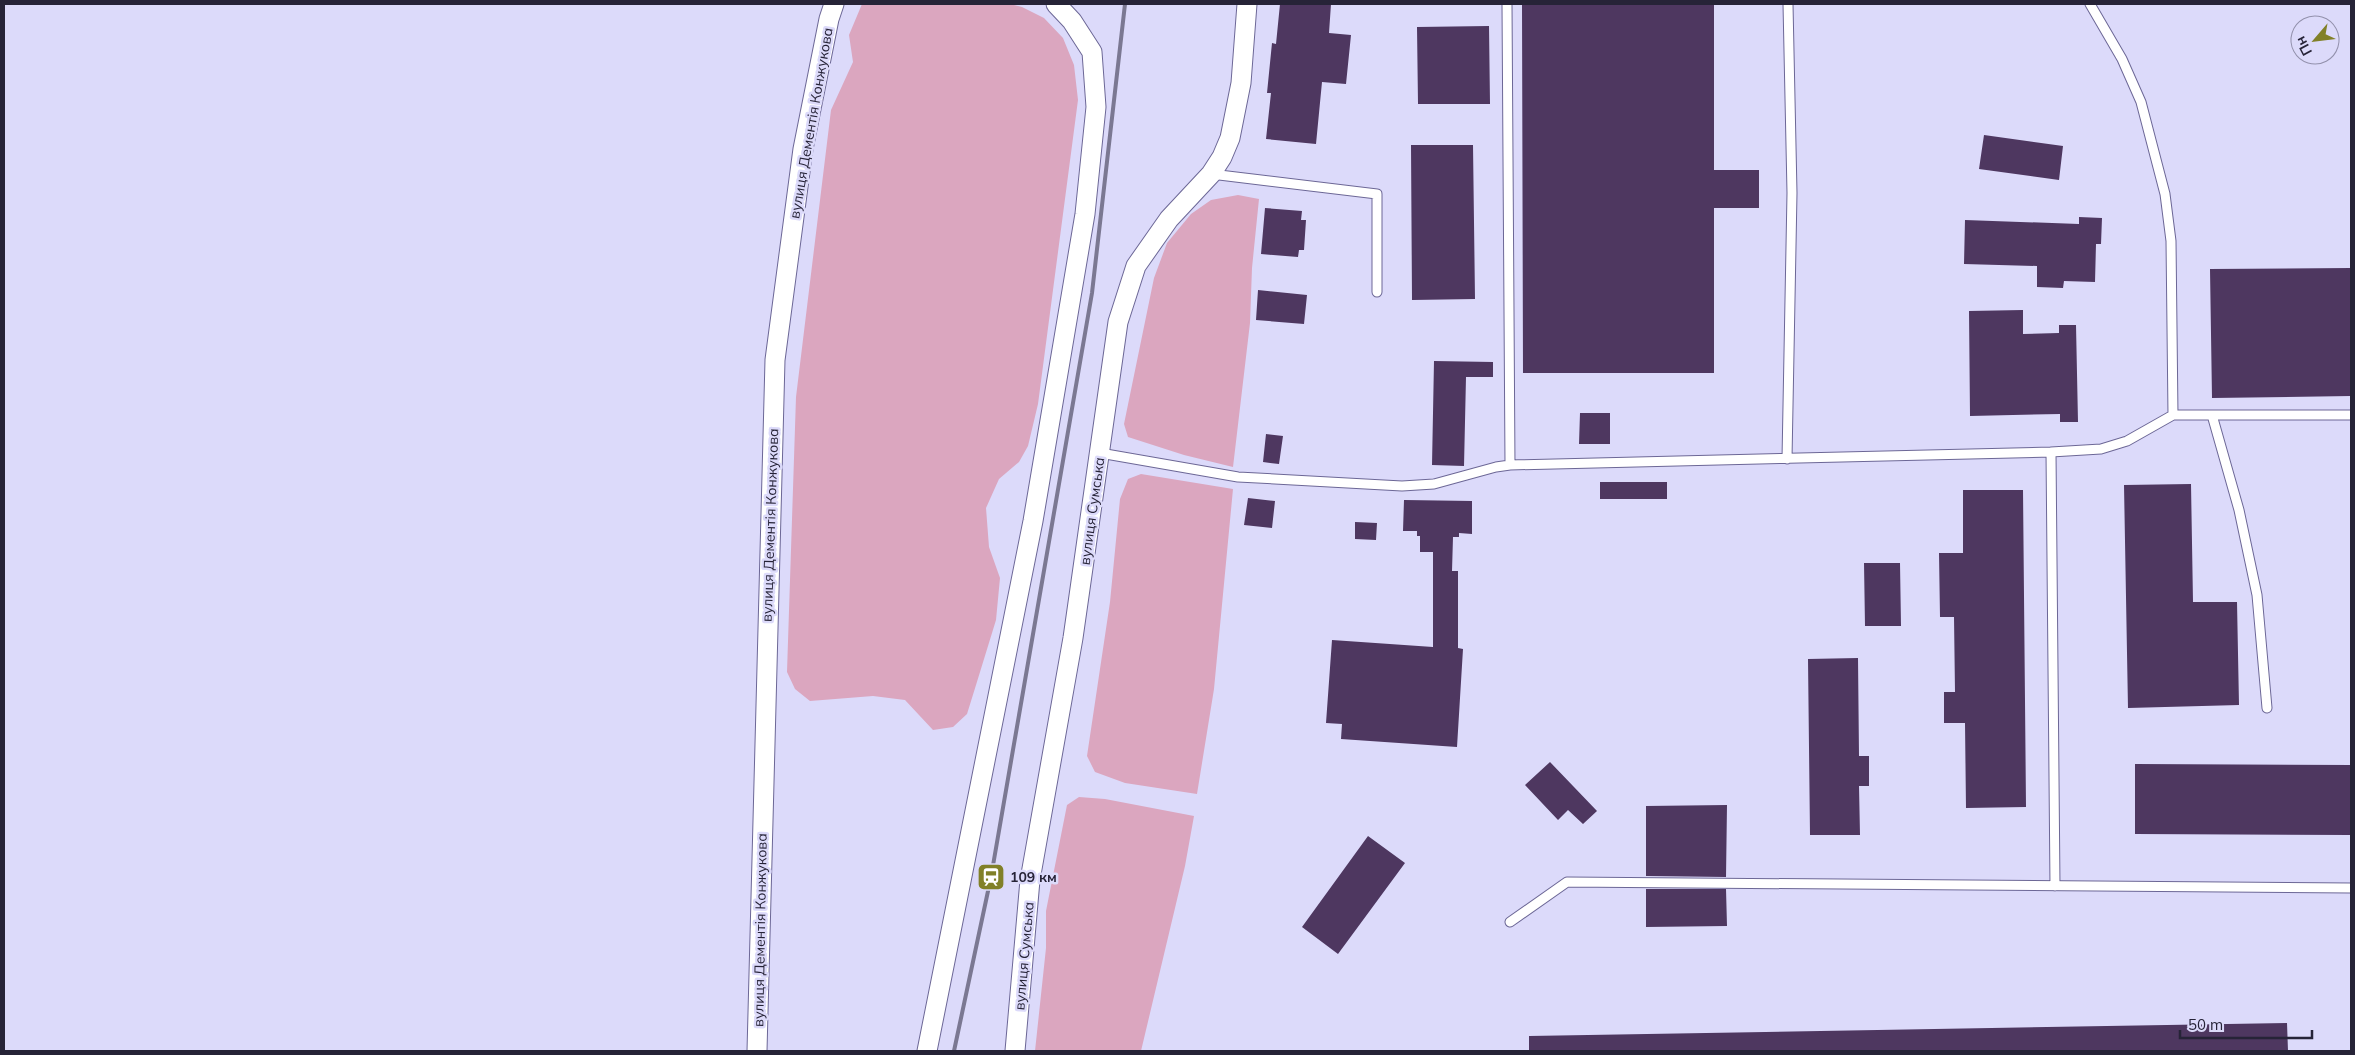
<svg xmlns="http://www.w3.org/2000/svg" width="2355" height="1055" font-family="Mulish,sans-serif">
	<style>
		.green { fill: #dba6bf }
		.building { fill: #4e3760 }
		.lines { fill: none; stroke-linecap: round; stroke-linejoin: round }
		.lane-casing { stroke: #6c6796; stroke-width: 11 }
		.street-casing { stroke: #6c6796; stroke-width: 21 }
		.lane { stroke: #fff; stroke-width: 9 }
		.street { stroke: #fff; stroke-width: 19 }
		.rail { stroke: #7b7892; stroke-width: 4 }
		.labels { text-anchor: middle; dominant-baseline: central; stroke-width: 5; stroke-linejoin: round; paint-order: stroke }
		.street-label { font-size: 14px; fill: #262337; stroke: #dcdafa }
		.poi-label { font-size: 14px; font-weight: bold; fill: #262337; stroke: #dcdafa; text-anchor: start }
	</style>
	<rect width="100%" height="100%" fill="#dcdafa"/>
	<path class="green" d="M 862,4 L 1010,4 L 1022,7 L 1044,18 L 1063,38 L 1074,65 L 1078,100 L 1038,404 L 1028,446 L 1019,462 L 999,479 L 986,508 L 989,547 L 1000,578 L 996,620 L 976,685 L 967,714 L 953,727 L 933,730 L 905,700 L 873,696 L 810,701 L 795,689 L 787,672 L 796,397 L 831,110 L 853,62 L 849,35 Z
		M 1238,195 L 1259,199 L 1252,268 L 1250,323 L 1233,467 L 1184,455 L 1128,437 L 1124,424 L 1154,278 L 1167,243 L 1191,214 L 1211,200 Z
		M 1141,474 L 1233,489 L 1214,689 L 1197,794 L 1125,783 L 1095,772 L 1087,756 L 1110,602 L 1120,499 L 1128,479 Z
		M 1079,797 L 1105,799 L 1194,816 L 1185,866 L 1141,1051 L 1035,1051 L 1046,948 L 1046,911 L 1067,805 Z"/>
	<path class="building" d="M 1280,4 L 1331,4 L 1329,33 L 1351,35 L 1346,84 L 1322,82 L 1316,144 L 1266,139 L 1271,93 L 1267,93 L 1272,43 L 1276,44 Z
		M 1522,4 L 1714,4 L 1714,170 L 1759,170 L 1759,208 L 1714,208 L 1714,373 L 1523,373 Z
		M 1489,26 L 1490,104 L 1418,104 L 1417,27 Z
		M 1984,135 L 2063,146 L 2059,180 L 1979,169 Z
		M 1411,145 L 1473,145 L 1475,299 L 1412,300 Z
		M 1265,208 L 1302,211 L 1301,220 L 1306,220 L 1304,250 L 1299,250 L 1298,257 L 1261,254 Z
		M 2079,217 L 2102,218 L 2101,244 L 2096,244 L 2095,282 L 2064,281 L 2063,288 L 2037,287 L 2037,266 L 1964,264 L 1965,220 L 2079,224 Z
		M 2351,268 L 2351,396 L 2212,398 L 2210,269 Z
		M 1258,290 L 1307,295 L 1304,324 L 1256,320 Z
		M 2023,310 L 2023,334 L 2059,333 L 2059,325 L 2076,325 L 2078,422 L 2060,422 L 2060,414 L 1970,416 L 1969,311 Z
		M 1434,361 L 1493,362 L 1493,377 L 1466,377 L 1464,466 L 1432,465 Z
		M 1580,413 L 1610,413 L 1610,444 L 1579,444 Z
		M 1266,434 L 1283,436 L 1279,464 L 1263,462 Z
		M 1600,482 L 1667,482 L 1667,499 L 1600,499 Z
		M 2191,484 L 2193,602 L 2237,602 L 2239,705 L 2128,708 L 2124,485 Z
		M 1963,490 L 2023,490 L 2026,807 L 1966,808 L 1965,723 L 1944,723 L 1944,692 L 1955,692 L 1954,617 L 1940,617 L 1939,553 L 1963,553 Z
		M 1248,498 L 1275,501 L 1272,528 L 1244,525 Z
		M 1404,500 L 1472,501 L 1472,534 L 1459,533 L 1459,537 L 1453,537 L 1452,571 L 1458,571 L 1458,648 L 1463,649 L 1457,747 L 1341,739 L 1342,724 L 1326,723 L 1332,640 L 1433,647 L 1433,552 L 1420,552 L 1420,536 L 1417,536 L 1417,531 L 1403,531 Z
		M 1355,522 L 1377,523 L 1376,540 L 1355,539 Z
		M 1864,563 L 1900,563 L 1901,626 L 1865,626 Z
		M 1858,658 L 1859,756 L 1869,756 L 1869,786 L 1859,786 L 1860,835 L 1810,835 L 1808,659 Z
		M 1550,762 L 1597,811 L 1583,824 L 1568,810 L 1558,820 L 1525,785 Z
		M 2135,764 L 2351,765 L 2351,835 L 2135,834 Z
		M 1727,805 L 1726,877 L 1646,876 L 1646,806 Z
		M 1368,836 L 1405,863 L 1338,954 L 1302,927 Z
		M 1646,889 L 1726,889 L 1727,926 L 1646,927 Z
		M 2287,1023 L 2288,1051 L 1529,1051 L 1529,1036 Z"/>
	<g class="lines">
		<defs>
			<path id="lane" d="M 1507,4 L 1510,465
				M 2090,4 L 2122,59 L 2141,102 L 2165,194 L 2171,241 L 2173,415
				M 1211,174 L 1377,194 L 1377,292
				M 2212,415 L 2239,510 L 2257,595 L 2267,708
				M 2051,452 L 2101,449 L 2127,441 L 2173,415 L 2351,415
				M 1100,453 L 1238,477 L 1402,486 L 1434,484 L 1496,467 L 1510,465 L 2051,452 L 2055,886
				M 1787,459 L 1792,193 L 1788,4
				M 1510,922 L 1567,882 L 2351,888"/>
			<path id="street" d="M 757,1051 L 775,360 L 803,149 L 829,19 L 834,4
				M 927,1051 L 1033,521 L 1085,214 L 1096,107 L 1092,52 L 1072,21 L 1056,4
				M 1015,1051 L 1030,880 L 1073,638 L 1118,322 L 1136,266 L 1169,219 L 1211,174 L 1222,157 L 1230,138 L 1241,83 L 1247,4"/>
		</defs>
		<use href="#lane" class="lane-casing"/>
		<use href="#street" class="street-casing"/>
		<use href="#lane" class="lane"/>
		<use href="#street" class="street"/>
		<path class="rail" d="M 954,1051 L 991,877 L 1092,293 L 1125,4"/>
	</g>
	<defs>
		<symbol id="station-square" viewBox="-11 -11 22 22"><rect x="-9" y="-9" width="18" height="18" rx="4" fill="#818028" stroke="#dcdafa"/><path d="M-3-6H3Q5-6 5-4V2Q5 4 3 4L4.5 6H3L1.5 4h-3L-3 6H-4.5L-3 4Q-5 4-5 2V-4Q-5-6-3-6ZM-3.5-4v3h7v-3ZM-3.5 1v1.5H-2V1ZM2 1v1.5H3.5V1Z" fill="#fff"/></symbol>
	</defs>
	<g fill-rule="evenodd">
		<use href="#station-square" x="975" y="861" width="32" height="32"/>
	</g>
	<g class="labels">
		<g class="street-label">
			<text transform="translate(811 123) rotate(-80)">вулиця Дементія Конжукова</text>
			<text transform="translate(1092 511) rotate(-82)">вулиця Сумська</text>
			<text transform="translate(770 525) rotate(-88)">вулиця Дементія Конжукова</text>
			<text transform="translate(760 930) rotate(-89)">вулиця Дементія Конжукова</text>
			<text transform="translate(1024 956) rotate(-85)">вулиця Сумська</text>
		</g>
		<g class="poi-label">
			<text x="1010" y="877">109 км</text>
		</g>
	</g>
	<rect width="2355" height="1055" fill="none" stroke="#262337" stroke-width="10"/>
	<g transform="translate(2315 40) rotate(242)"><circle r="24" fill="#dcdafa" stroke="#9391ac"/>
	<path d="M0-4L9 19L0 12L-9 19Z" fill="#818028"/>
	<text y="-8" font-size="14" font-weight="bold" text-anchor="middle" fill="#262337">Пн</text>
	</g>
	<path d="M2180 1030v8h132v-8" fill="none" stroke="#262337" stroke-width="2.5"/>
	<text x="2188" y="1030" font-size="15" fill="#262337" stroke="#dcdafa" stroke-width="4" paint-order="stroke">50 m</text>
</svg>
